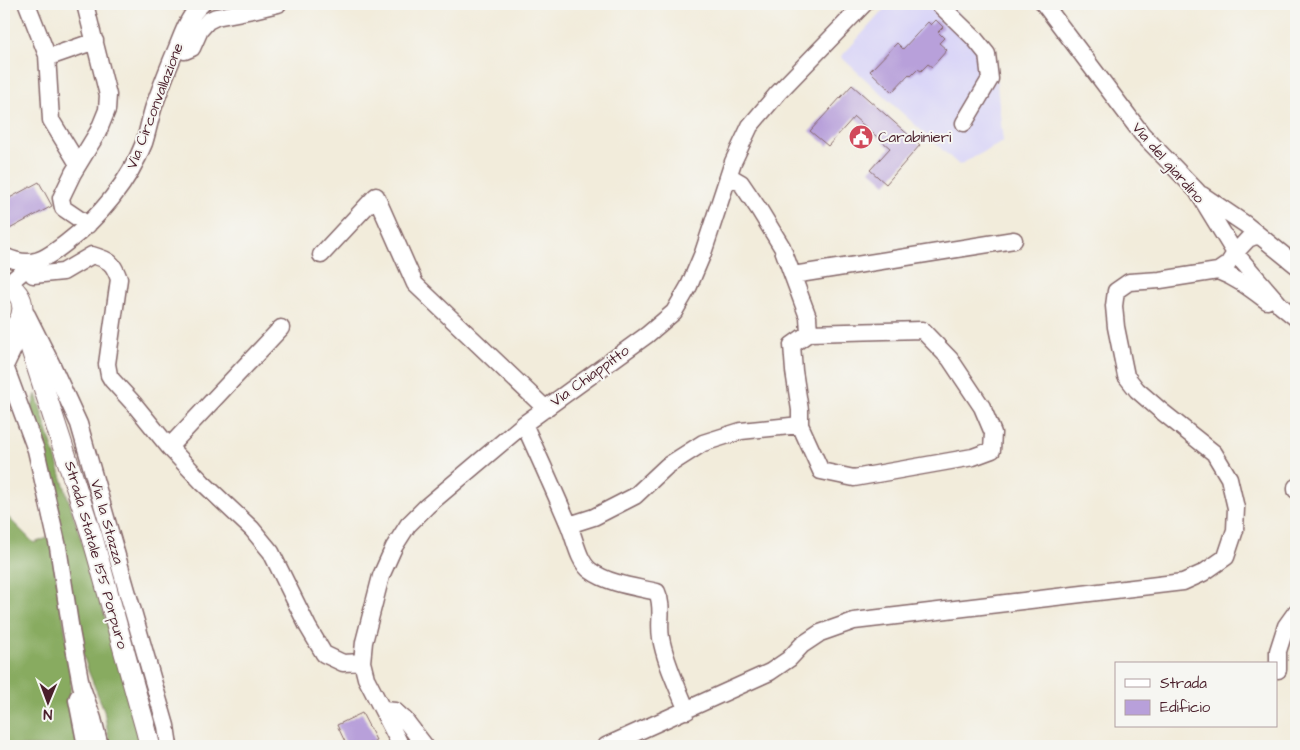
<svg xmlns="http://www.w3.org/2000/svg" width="1300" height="750" font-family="'Architects Daughter',sans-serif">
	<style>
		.built { fill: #dad6f7 }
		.forest { fill: #88ab60; stroke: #696546 }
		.building { fill: #b8a0da }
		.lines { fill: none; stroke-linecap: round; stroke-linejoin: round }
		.minor-casing { stroke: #856769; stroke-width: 19 }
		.major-casing { stroke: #856769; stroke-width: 22 }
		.minor { stroke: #fff; stroke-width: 16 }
		.major { stroke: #fff; stroke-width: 20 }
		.labels { text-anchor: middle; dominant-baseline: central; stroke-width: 4; stroke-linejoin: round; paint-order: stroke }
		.street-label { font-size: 15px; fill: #4a1f2b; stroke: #f6f6f2 }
		.poi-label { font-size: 15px; fill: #4a1f2b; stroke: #f6f6f2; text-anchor: start }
	</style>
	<rect width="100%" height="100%" fill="#f6f6f2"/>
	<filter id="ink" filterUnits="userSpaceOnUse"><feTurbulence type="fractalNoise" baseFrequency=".02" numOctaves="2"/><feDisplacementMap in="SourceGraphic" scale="10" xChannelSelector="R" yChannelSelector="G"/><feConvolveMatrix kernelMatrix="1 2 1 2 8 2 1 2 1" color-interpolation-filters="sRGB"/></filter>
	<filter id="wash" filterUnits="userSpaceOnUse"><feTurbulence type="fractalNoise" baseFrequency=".0096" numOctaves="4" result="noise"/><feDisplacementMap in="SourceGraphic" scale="20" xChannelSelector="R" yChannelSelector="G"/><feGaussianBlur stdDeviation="1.12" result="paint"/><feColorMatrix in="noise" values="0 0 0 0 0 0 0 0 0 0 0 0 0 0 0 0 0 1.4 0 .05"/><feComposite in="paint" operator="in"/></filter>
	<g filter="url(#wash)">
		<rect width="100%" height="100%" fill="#f2ecdb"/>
		<path class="built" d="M 889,4 L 948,4 L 993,47 L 1003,142 L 959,165 L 841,57 Z"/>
		<path class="forest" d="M 36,394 L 138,724 L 142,746 L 110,746 L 104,710 L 89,673 L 75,630 L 30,414 Z
			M 4,513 L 34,543 L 50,537 L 72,672 L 70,693 L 78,710 L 89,746 L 4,746 Z"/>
		<g id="blocks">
			<path class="building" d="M 936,20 L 943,27 L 938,32 L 944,38 L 939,43 L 947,50 L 932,67 L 928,64 L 921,71 L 918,69 L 911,76 L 909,74 L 892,92 L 870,71 L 897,43 L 903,49 L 928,22 L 931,25 Z
				M 852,85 L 920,145 L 886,184 L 870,170 L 890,148 L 854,117 L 828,146 L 810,131 Z
				M 39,182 L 52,206 L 4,232 L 4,201 Z
				M 362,713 L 376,740 L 363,746 L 347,746 L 337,725 Z"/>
		</g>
	</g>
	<g filter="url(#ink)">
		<use href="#blocks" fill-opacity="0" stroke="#856769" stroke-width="1"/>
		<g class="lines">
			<defs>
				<path id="minor" d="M 27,4 L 47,55 L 51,120 L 78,164
					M 85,4 L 108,95 L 107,110 L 98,132 L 73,173 L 61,198 L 63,208 L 88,225
					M 939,4 L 974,38 L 987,54 L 990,79 L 964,123
					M 1044,4 L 1142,134 L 1197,191 L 1235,253 L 1281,306 L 1296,318
					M 177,48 L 185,51 L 192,48 L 200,30 L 208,21 L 216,17 L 253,10 L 278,4
					M 47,55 L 55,55 L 95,41
					M 1202,195 L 1245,224 L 1296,265
					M 321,255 L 376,196 L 415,284 L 546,409
					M 4,256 C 31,269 44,260 66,243 C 99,218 129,182 144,143 C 148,131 150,118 154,106 C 161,87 168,68 176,50 C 183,33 188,16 202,4
					M 1218,271 C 1237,278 1251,289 1267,301
					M 33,275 L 63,272 L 92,255 C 109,260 113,262 119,279 L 107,364 L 109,375 L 112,380 L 134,404 L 169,447 L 203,483 L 252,529 L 271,552 L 308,627 L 324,654 L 343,663 L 362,662
					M 793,275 L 1014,240
					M 7,285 L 35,261
					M 27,315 L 52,365 L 79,424 L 166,726 L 169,746
					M 16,343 L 5,366 L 36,450 L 58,547 L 71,631 L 81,685 L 93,719 L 100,746
					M 524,424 C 539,457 554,490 568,523 C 575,538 578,562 591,571 C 609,584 636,587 657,592 C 664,607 658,622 661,638 C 665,662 678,688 687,711
					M 800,425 L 821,471 L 854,478 L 973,457 L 992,450 L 993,433 L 982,407 L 950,359 L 922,330 L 809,333
					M 169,447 L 281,328
					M 1296,487 L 1296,490
					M 569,525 L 594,517 L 635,496 L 667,466 L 703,443 L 741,431 L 800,425 L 800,410 L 794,371 L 792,345 L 809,333 L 808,317 L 782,247 L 760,211 L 741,183 L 729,176
					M 1278,670 L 1278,651 L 1286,626 L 1296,612
					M 78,697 L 77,700 L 86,746
					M 383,710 L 395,711 L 405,720 L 425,746
					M 401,746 L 366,678 L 362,662 L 364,642 L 381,576 L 394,547 L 408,525 L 427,506 L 524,424 L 647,335 L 674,312 L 689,286 L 703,253 L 733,162 L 750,126 L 778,93 L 864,4
					M 606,746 L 770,672 L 789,659 L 802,645 L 820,633 L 854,621 L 1183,582 L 1203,573 L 1226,557 L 1235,530 L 1236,508 L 1229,478 L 1214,453 L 1160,410 L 1137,390 L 1126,376 L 1116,327 L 1114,306 L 1116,291 L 1129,282 L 1160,280 L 1218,271 L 1228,264 L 1235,253 L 1248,239 L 1258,235"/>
				<path id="major" d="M 4,284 C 29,293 28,324 4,334
					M 21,318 L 92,536 L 146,730 L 150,746"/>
			</defs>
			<use href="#minor" class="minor-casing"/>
			<use href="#major" class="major-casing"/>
			<use href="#minor" class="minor"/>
			<use href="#major" class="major"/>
		</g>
	</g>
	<defs>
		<symbol id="civic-disc" viewBox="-11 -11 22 22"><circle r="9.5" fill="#d1495b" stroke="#f6f6f2"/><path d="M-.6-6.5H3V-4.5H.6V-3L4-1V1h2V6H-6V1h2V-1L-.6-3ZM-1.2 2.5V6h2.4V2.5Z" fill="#fff"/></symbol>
	</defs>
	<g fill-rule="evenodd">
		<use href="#civic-disc" x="847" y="123" width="28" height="28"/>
	</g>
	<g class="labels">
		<g class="street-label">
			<text transform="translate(155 106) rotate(-69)">Via Circonvallazione</text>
			<text transform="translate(1168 163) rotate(49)">Via del giardino</text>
			<text transform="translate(590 376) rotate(-36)">Via Chiappitto</text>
			<text transform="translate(107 522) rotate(74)">Via la Stazza</text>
			<text transform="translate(96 555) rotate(74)">Strada Statale 155 Porpuro</text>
		</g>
		<g class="poi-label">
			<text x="878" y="137">Carabinieri</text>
		</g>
	</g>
	<rect width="1300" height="750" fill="none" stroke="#f6f6f2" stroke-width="20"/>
	<rect x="1115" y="662" width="162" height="65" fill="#f6f6f2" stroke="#b1a0a2"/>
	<rect x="1125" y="679" width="25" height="8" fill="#ffffff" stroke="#b1a0a2"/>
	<text x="1160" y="688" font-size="15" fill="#4a1f2b">Strada</text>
	<rect x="1125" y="700" width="25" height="15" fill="#b8a0da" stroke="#b1a0a2"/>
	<text x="1160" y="712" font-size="15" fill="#4a1f2b">Edificio</text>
	<g transform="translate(48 702) rotate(181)" stroke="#f6f6f2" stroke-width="4" paint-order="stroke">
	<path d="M0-4L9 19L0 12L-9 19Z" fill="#4a1f2b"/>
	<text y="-8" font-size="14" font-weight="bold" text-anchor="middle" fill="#4a1f2b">N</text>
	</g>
</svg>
